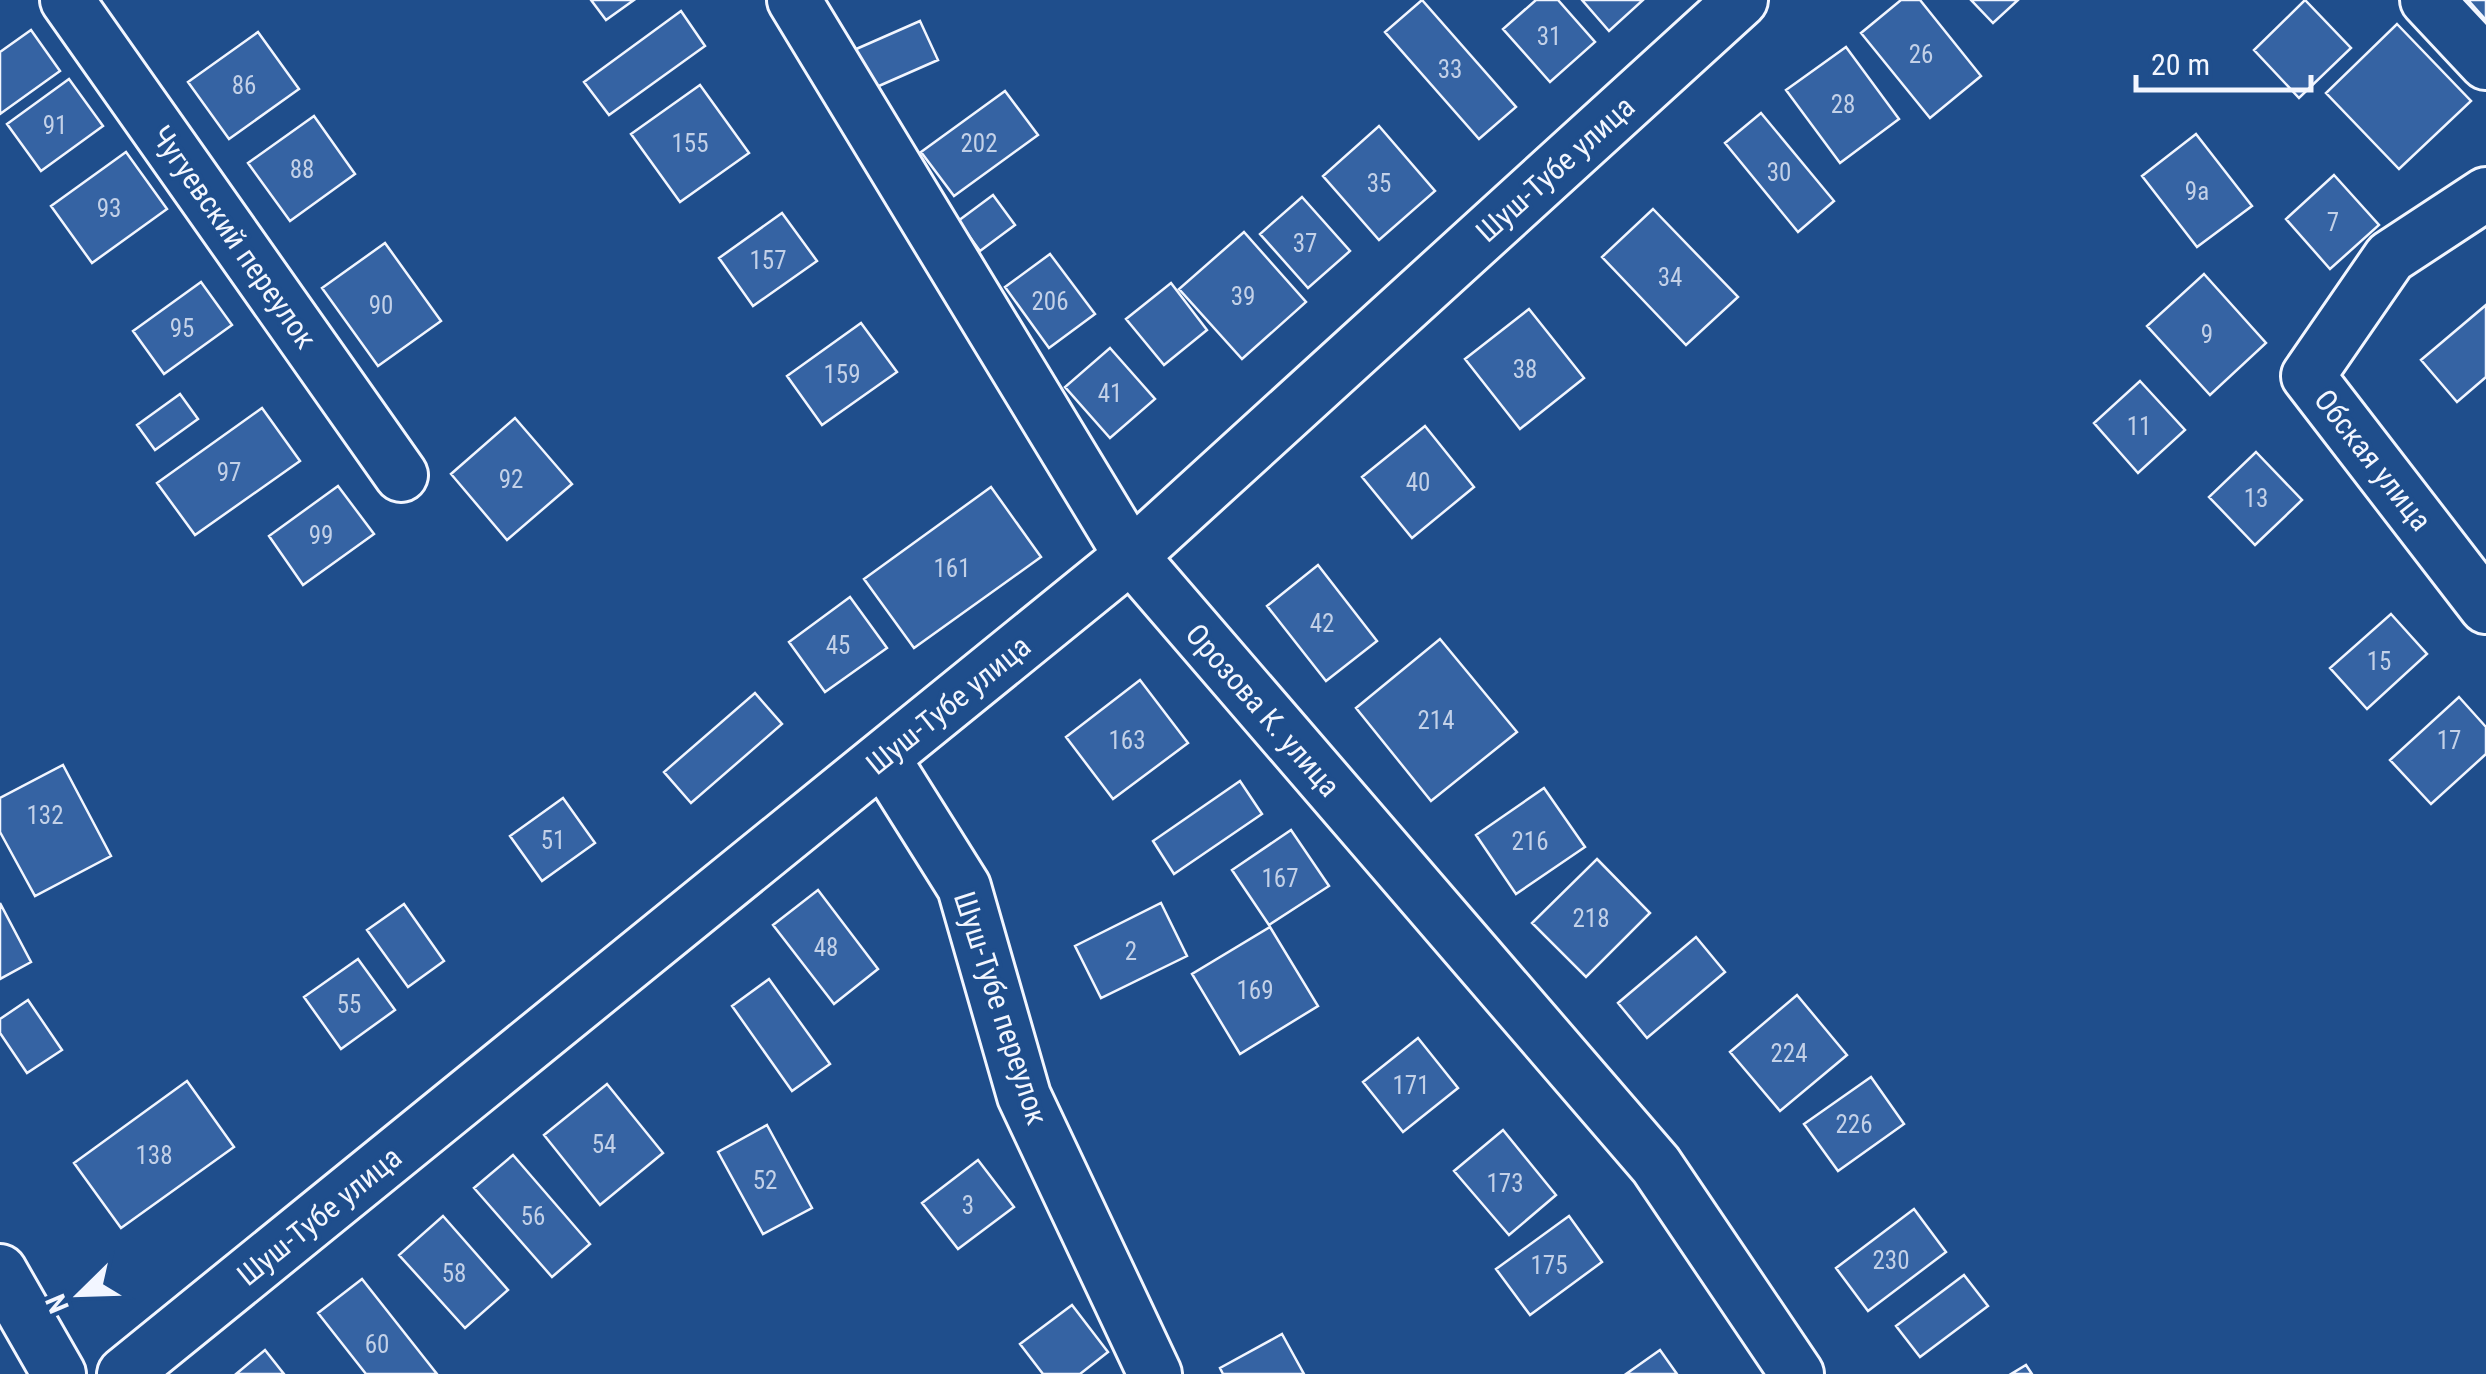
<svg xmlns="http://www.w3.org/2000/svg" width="2486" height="1374" font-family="'Roboto Condensed',sans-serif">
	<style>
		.building { fill: #3563a3; stroke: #f2f6ff; stroke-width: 2.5 }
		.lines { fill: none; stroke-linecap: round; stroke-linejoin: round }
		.street-casing { stroke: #f2f6ff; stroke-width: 58 }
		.street { stroke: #1f4e8c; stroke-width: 52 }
		.labels { text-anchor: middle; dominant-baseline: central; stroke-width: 8; stroke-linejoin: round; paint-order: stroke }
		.number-label { font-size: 25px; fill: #c3d1e8 }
		.street-label { font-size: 30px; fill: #f2f6ff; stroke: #1f4e8c }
	</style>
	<rect width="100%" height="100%" fill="#1f4e8c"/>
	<path class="building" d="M 591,0 L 634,0 L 606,20 Z
		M 1422,0 L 1516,107 L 1479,139 L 1385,32 Z
		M 1536,0 L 1558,0 L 1595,42 L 1550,82 L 1503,29 Z
		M 1582,0 L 1643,0 L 1609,31 Z
		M 1901,0 L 1920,0 L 1981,76 L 1930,118 L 1861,33 Z
		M 1971,0 L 2018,0 L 1993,23 Z
		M 2305,0 L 2351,48 L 2299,98 L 2254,50 Z
		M 2468,0 L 2486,0 L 2486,20 Z
		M 681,11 L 705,46 L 609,115 L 584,82 Z
		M 920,21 L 938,60 L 872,89 L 854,50 Z
		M 2397,24 L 2471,101 L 2399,169 L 2326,93 Z
		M 31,30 L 60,71 L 0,114 L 0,52 Z
		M 258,32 L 299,89 L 229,139 L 188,82 Z
		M 1846,47 L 1899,119 L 1840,163 L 1786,90 Z
		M 69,79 L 103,126 L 41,171 L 7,124 Z
		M 700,85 L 749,153 L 680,202 L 631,134 Z
		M 1005,91 L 1038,135 L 954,196 L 921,152 Z
		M 1761,113 L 1834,201 L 1798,232 L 1725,143 Z
		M 314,116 L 355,174 L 290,221 L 248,163 Z
		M 1379,126 L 1435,191 L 1379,240 L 1323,176 Z
		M 2196,134 L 2252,206 L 2197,247 L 2142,176 Z
		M 126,152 L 167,209 L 92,263 L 51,206 Z
		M 2334,175 L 2379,225 L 2330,269 L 2286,219 Z
		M 993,195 L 1015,225 L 980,251 L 958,221 Z
		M 1302,197 L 1350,251 L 1308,288 L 1260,234 Z
		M 1653,209 L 1738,297 L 1686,345 L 1602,257 Z
		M 782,213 L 817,261 L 753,306 L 719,258 Z
		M 1244,232 L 1306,302 L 1242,359 L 1179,289 Z
		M 385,243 L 441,321 L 378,366 L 322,288 Z
		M 1050,254 L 1095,314 L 1049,348 L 1005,287 Z
		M 2204,274 L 2266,343 L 2210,395 L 2147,326 Z
		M 201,282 L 232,325 L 164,374 L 133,331 Z
		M 1171,283 L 1207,330 L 1164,365 L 1126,319 Z
		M 2486,305 L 2486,377 L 2457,402 L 2421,360 Z
		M 1529,309 L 1584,378 L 1520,429 L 1465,359 Z
		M 861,323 L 897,372 L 822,425 L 787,376 Z
		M 1110,348 L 1155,399 L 1110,438 L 1065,387 Z
		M 2140,381 L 2185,430 L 2138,473 L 2094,423 Z
		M 180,394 L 198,419 L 155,450 L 137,425 Z
		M 262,408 L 300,461 L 195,535 L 157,483 Z
		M 515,418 L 572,484 L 507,540 L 451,474 Z
		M 1425,426 L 1474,487 L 1412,538 L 1362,477 Z
		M 2256,452 L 2302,500 L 2255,545 L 2209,497 Z
		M 338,486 L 374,534 L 303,585 L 269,536 Z
		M 991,487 L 1041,557 L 914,648 L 864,579 Z
		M 1318,565 L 1377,641 L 1326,681 L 1267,606 Z
		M 850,597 L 887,648 L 825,692 L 789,642 Z
		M 2391,614 L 2427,654 L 2367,709 L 2330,668 Z
		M 1440,639 L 1517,732 L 1431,801 L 1356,708 Z
		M 1140,680 L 1188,743 L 1113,799 L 1066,737 Z
		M 755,693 L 782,724 L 691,803 L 664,772 Z
		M 2459,697 L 2486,727 L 2486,754 L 2431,804 L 2390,760 Z
		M 63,765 L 111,856 L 35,896 L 0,832 L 0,798 Z
		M 1240,781 L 1262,814 L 1174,874 L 1153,841 Z
		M 1544,788 L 1585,847 L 1516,894 L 1476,835 Z
		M 563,798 L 595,843 L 542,881 L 510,836 Z
		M 1291,830 L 1329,886 L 1269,925 L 1232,870 Z
		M 1597,859 L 1650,913 L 1586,977 L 1532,923 Z
		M 818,890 L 878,969 L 834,1004 L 773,925 Z
		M 0,903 L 31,962 L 0,979 Z
		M 1161,903 L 1187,956 L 1101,998 L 1075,946 Z
		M 404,904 L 444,961 L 408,987 L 367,930 Z
		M 1270,927 L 1318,1006 L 1240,1054 L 1192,974 Z
		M 1696,937 L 1725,972 L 1647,1038 L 1618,1003 Z
		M 358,959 L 395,1010 L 341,1049 L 304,997 Z
		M 769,979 L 830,1064 L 792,1091 L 732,1006 Z
		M 1797,995 L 1847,1055 L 1780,1111 L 1730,1052 Z
		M 28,1000 L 62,1050 L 27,1073 L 0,1033 L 0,1019 Z
		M 1418,1038 L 1458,1088 L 1403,1132 L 1363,1082 Z
		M 1871,1077 L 1904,1124 L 1838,1171 L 1804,1124 Z
		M 187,1081 L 234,1147 L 121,1228 L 74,1163 Z
		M 607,1084 L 663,1153 L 600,1205 L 544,1135 Z
		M 767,1125 L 812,1208 L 763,1234 L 718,1152 Z
		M 1503,1130 L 1556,1195 L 1509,1235 L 1454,1171 Z
		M 513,1155 L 590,1244 L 552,1277 L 474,1188 Z
		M 978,1160 L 1014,1207 L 958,1249 L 922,1203 Z
		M 1914,1209 L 1946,1252 L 1868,1311 L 1836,1268 Z
		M 443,1216 L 508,1290 L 465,1328 L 399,1255 Z
		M 1569,1216 L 1602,1262 L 1530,1315 L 1496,1269 Z
		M 1964,1275 L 1988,1306 L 1920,1357 L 1896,1326 Z
		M 362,1279 L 437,1374 L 366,1374 L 318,1313 Z
		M 1072,1305 L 1108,1352 L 1080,1374 L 1043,1374 L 1020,1344 Z
		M 1282,1334 L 1304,1374 L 1223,1374 L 1220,1368 Z
		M 265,1350 L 284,1374 L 236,1374 Z
		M 1660,1350 L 1677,1374 L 1626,1374 Z
		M 2026,1365 L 2032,1374 L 2011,1374 Z"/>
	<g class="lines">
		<defs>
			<path id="street" d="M 67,0 L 401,475
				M 794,0 L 1131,556 L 1656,1165 L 1797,1374
				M 2427,0 L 2486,63
				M 2486,194 L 2390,257 L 2308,376 L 2486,607
				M 883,758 L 964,887 L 1024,1096 L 1155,1374
				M 0,1271 L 59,1374
				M 124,1374 L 1131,556 L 1741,0"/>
		</defs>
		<use href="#street" class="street-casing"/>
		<use href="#street" class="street"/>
	</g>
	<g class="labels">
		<g class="number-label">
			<text x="1549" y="36">31</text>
			<text x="1921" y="54">26</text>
			<text x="1450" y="69">33</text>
			<text x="244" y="85">86</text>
			<text x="1843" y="104">28</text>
			<text x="55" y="125">91</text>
			<text x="690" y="143">155</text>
			<text x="979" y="143">202</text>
			<text x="302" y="169">88</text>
			<text x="1779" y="172">30</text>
			<text x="1379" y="183">35</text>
			<text x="2197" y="191">9а</text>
			<text x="109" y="208">93</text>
			<text x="2333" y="222">7</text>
			<text x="1305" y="243">37</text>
			<text x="768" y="260">157</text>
			<text x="1670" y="277">34</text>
			<text x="1243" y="296">39</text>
			<text x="1050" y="301">206</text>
			<text x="381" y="305">90</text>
			<text x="182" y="328">95</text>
			<text x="2207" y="334">9</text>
			<text x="1525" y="369">38</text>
			<text x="842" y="374">159</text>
			<text x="1110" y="393">41</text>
			<text x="2139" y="426">11</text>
			<text x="229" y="472">97</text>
			<text x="511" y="479">92</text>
			<text x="1418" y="482">40</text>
			<text x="2256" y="498">13</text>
			<text x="321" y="535">99</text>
			<text x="952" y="568">161</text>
			<text x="1322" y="623">42</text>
			<text x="838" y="645">45</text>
			<text x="2379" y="661">15</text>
			<text x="1436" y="720">214</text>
			<text x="1127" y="740">163</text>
			<text x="2449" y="740">17</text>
			<text x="45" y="815">132</text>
			<text x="553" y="840">51</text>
			<text x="1530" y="841">216</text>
			<text x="1280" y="878">167</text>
			<text x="1591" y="918">218</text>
			<text x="826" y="947">48</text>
			<text x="1131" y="951">2</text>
			<text x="1255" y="990">169</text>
			<text x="349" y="1004">55</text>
			<text x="1789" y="1053">224</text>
			<text x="1411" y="1085">171</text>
			<text x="1854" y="1124">226</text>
			<text x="604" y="1144">54</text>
			<text x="154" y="1155">138</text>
			<text x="765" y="1180">52</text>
			<text x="1505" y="1183">173</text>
			<text x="968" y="1205">3</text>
			<text x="533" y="1216">56</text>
			<text x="1891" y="1260">230</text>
			<text x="1549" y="1265">175</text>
			<text x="454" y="1273">58</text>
			<text x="377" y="1344">60</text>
		</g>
		<g class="street-label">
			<text transform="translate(1555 169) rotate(-42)">Шуш-Тубе улица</text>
			<text transform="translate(234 237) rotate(55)">Чугуевский переулок</text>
			<text transform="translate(2373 460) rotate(52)">Обская улица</text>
			<text transform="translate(948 705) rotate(-39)">Шуш-Тубе улица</text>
			<text transform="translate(1263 710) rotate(49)">Орозова К. улица</text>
			<text transform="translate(1001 1008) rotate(72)">Шуш-Тубе переулок</text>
			<text transform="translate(319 1216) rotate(-39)">Шуш-Тубе улица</text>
		</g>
	</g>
	<g transform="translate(80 1294) rotate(247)" stroke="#1f4e8c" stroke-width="8" paint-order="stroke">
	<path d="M0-8L18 38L0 25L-18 38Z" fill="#f2f6ff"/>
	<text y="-15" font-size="28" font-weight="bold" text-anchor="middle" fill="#f2f6ff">N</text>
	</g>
	<path d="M2136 75v15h175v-15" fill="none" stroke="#f2f6ff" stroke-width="5"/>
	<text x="2151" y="75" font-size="30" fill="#f2f6ff" stroke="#1f4e8c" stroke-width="8" paint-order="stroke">20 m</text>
</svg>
